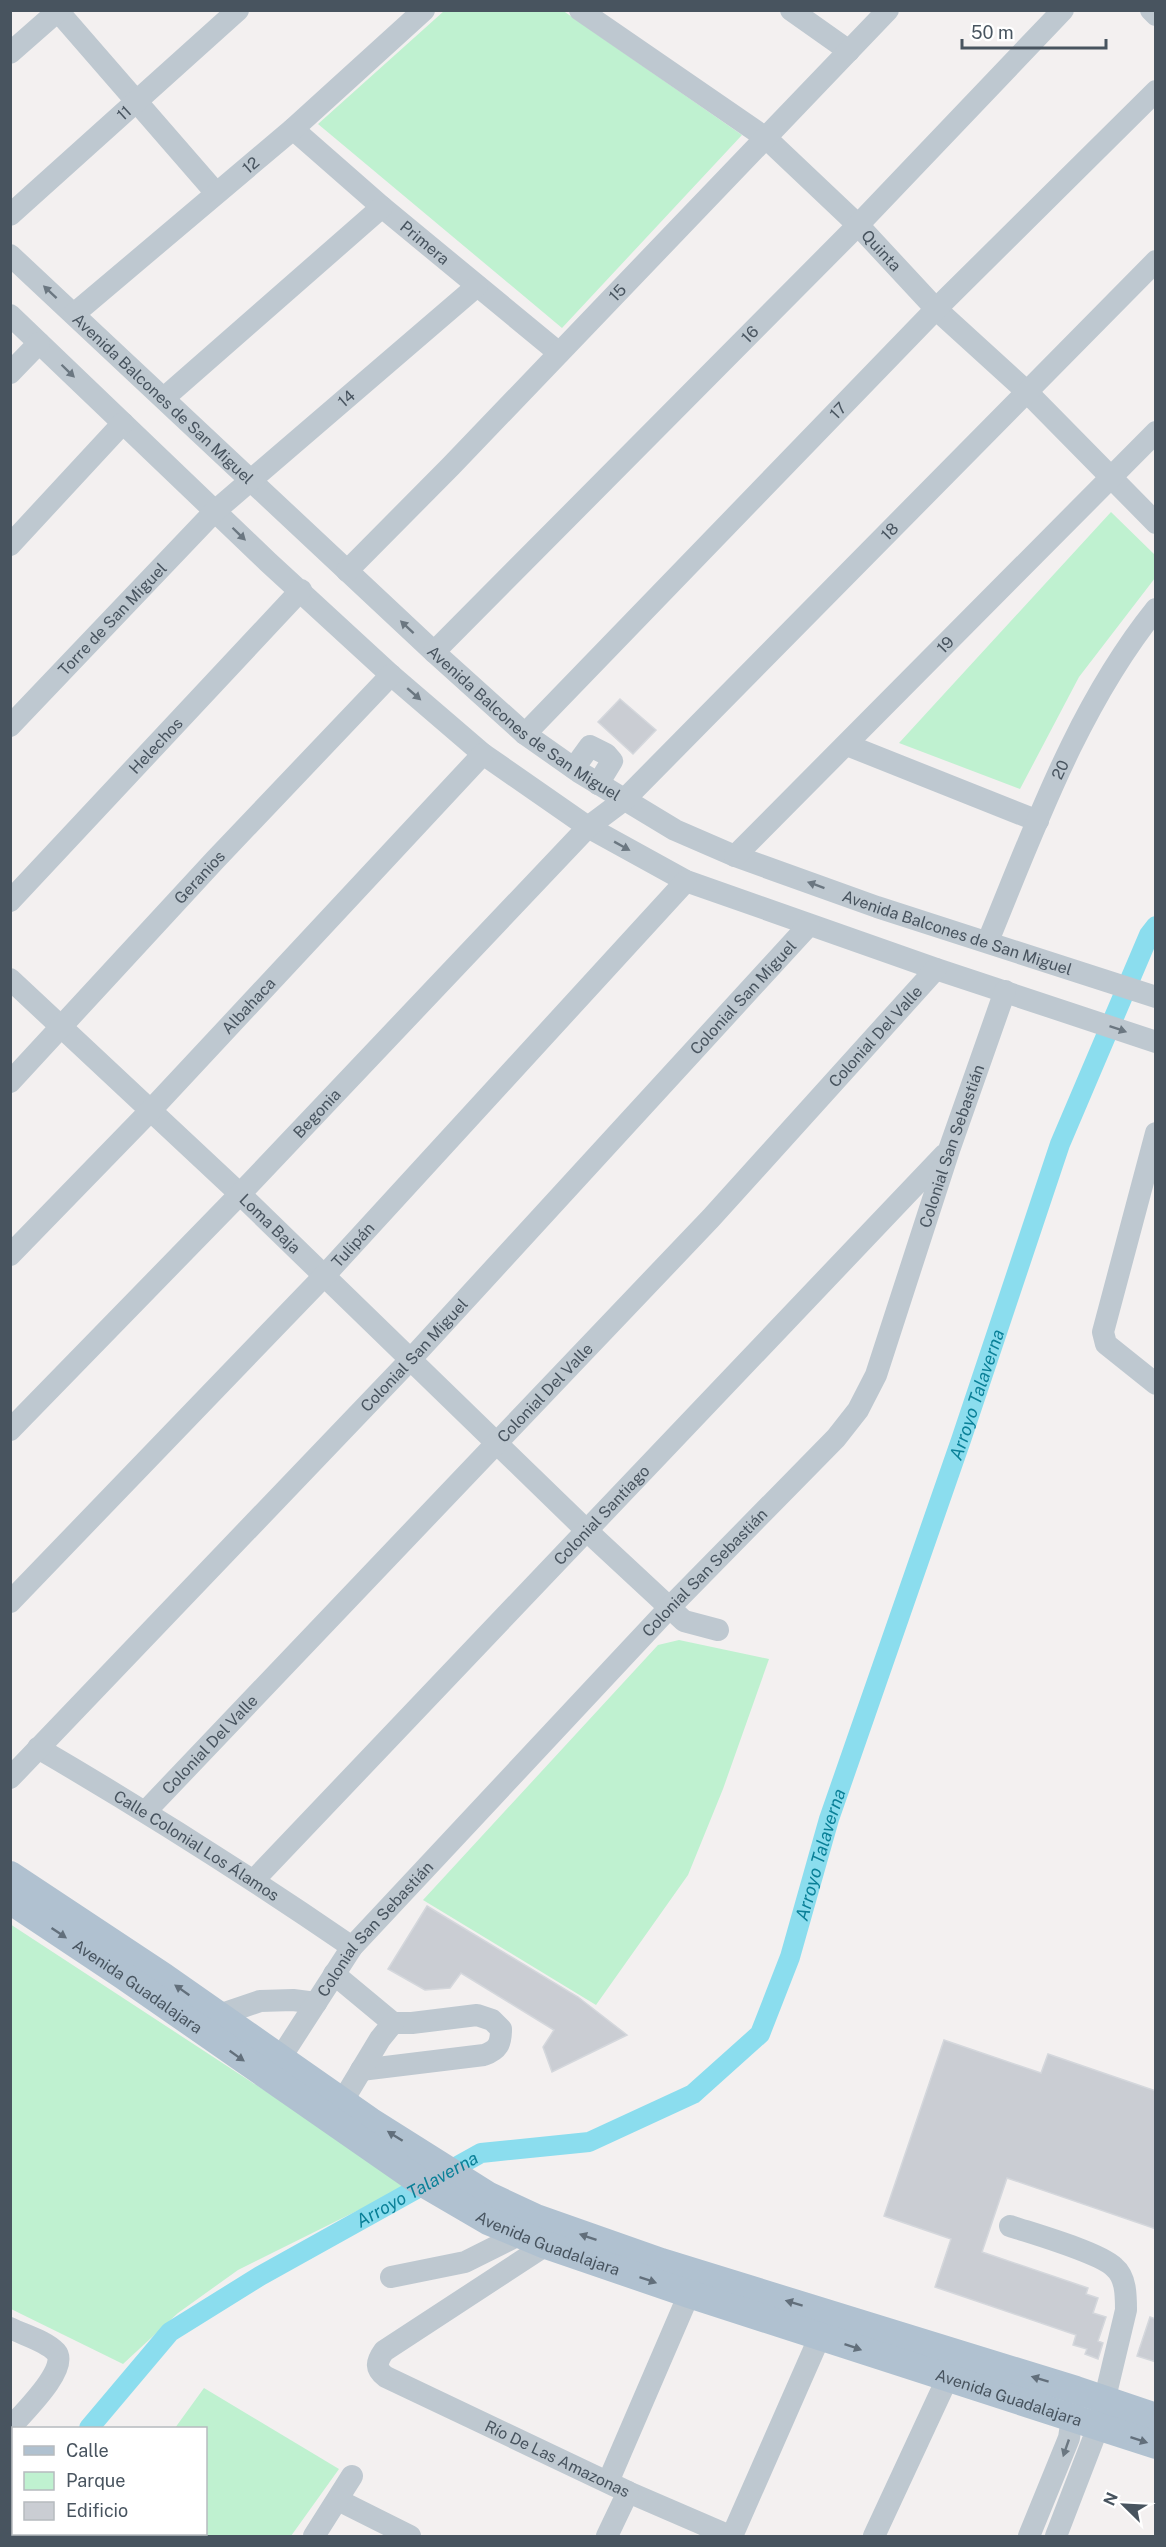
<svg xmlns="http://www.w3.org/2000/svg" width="1166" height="2547" font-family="'Public Sans',sans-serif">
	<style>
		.green { fill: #bff1d0 }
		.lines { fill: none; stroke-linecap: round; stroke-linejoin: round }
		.canal { stroke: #8bddee; stroke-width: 20 }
		.building { fill: #cacdd3; stroke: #d4d7dc; stroke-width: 1.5 }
		.minor { stroke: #bec8d0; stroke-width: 22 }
		.major { stroke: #b0c1d0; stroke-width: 28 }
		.oneway { fill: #6b7781 }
		.oneway2 { fill: #626f7b }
		.labels { text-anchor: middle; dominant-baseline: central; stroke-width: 4.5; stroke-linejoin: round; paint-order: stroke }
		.street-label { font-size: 16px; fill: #48545f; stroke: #fff }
		.water-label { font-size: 18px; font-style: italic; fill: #0a8098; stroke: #fff }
	</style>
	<rect width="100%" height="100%" fill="#f3f0f0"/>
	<path class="green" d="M 562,10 L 742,135 L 562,328 L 318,124 L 444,11 Z
		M 1111,512 L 1155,555 L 1155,578 L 1079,677 L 1020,789 L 899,743 Z
		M 679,1640 L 769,1659 L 723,1789 L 688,1875 L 596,2005 L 423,1900 L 658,1645 Z
		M 10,1924 L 409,2185 L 238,2270 L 178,2313 L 123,2364 L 11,2309 Z
		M 204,2388 L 339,2469 L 291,2536 L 98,2536 L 100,2534 L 206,2534 L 206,2428 L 175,2428 Z"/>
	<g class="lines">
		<g class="canal">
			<path id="s1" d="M 89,2428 L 170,2332 L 260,2276 L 481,2153 L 589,2142 L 693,2094 L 760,2034 L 790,1957 L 829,1819 L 961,1440 L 1060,1144 L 1149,935 L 1156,926"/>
			<path d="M 10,2525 L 14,2521"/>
		</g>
	</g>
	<path class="building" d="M 620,699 L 656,730 L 633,754 L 598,722 Z
		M 427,1906 L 578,1997 L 627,2035 L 552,2072 L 543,2047 L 554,2030 L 461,1973 L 450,1988 L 425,1990 L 388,1969 Z
		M 944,2040 L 1041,2073 L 1048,2054 L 1156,2091 L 1156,2229 L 1007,2178 L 982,2252 L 1088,2288 L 1086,2294 L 1098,2298 L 1093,2313 L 1106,2317 L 1098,2341 L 1103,2343 L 1098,2359 L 1085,2354 L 1087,2349 L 1073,2345 L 1076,2335 L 935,2287 L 951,2239 L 884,2216 Z
		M 1150,2317 L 1156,2319 L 1156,2362 L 1137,2356 Z"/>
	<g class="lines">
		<g class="minor">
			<path d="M 57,10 L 216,193"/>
			<path id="s2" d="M 580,10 L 766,138 L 858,225 L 936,309 L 1026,391 L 1156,523"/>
			<path d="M 791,10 L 849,51"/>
			<path d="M 1151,10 L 1156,15"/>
			<path d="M 10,53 L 59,10"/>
			<path id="s3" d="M 293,129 L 382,207 L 559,353"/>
			<path id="s4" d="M 10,215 L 238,10"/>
			<path id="s5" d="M 10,255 L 434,652 L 525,734 L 579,772 L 675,830 L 735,856 L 877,907 L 1156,997"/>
			<path id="s6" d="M 74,314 L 293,129 L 424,10"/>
			<path d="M 10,315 L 268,562 L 391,675 L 483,754 L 588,827 L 686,881 L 936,969 L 1156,1042"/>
			<path d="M 10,373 L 39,343"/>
			<path d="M 164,398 L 382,207"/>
			<path d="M 10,545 L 123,423"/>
			<path id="s7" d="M 347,571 L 451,466 L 888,10"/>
			<path id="s8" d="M 434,652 L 858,225 L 1063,10"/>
			<path id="s9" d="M 10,726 L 215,511 L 477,286"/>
			<path id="s10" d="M 525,734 L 936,309 L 1156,91"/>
			<path d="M 847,745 L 1038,821"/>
			<path d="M 574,768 L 590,746 L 606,754 L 612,761 L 598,784"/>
			<path id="s11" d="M 735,856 L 1156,432"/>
			<path id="s12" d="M 10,901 L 301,590"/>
			<path id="s13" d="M 988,941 C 1035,827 1078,706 1156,609"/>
			<path id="s14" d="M 10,979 L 240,1194 L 585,1529 L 684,1621 L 718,1630"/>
			<path id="s15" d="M 10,1082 L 215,860 L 391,675"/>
			<path d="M 1156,1133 L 1103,1332 L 1106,1344 L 1156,1384"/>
			<path id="s16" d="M 10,1255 L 151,1110 L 483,754"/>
			<path id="s17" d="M 10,1430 L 240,1194 L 588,827 L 624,800 L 1156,261"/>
			<path id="s18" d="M 10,1602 L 324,1276 L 686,881"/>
			<path id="s19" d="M 38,1748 C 146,1811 250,1877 352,1947"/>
			<path id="s20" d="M 10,1778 L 411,1359 L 809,925"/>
			<path id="s21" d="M 146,1811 L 711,1218 L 936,969"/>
			<path id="s22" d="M 254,1880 L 944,1155"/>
			<path d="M 334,1974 L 393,2023 L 412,2023 L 477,2015 L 492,2020 L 501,2029 C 501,2044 498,2050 484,2055 L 361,2070"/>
			<path d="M 219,2015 L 260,2001 L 293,2000 L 316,2003"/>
			<path id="s23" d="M 272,2071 L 352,1947 L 670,1607 L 836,1438 L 858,1410 L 876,1375 L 949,1150 L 1005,991"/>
			<path d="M 342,2102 L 380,2039 L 393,2023"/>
			<path d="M 1010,2226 C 1034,2234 1098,2252 1114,2267 C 1126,2277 1126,2295 1126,2310 L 1098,2427 L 1056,2536"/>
			<path id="s24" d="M 546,2245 L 384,2351 C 376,2362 375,2369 386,2377 L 628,2492 L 730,2536"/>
			<path d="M 391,2277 L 465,2262 L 521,2234"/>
			<path d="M 10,2328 C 24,2335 46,2341 56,2352 C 70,2368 22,2414 10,2428"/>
			<path d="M 608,2482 L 689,2294"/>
			<path d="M 338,2500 L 410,2536"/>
			<path d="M 314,2536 L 352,2476"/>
			<path d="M 607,2536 L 628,2492"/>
			<path d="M 732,2536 L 820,2336"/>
			<path d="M 874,2536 L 947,2379"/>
			<path d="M 1029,2536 L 1069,2438 L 1074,2404"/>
		</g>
		<g class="major">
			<path d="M 10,1875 L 164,1977 L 370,2121 L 489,2196 L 536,2218 L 661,2262 L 1076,2390 L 1156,2417"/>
			<path id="s25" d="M 10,1900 L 124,1976 L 416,2179 L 488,2221 L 546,2245 L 689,2294 L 1156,2445"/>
		</g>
	</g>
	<defs><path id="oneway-solid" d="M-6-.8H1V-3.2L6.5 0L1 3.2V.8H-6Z" transform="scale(1.5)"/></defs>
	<g class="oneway">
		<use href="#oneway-solid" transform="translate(50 292) rotate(-137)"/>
		<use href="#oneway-solid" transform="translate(68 371) rotate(44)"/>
		<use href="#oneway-solid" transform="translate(239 534) rotate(44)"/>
		<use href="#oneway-solid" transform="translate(407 627) rotate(-137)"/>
		<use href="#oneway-solid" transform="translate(414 694) rotate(41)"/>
		<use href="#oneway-solid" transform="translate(622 846) rotate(29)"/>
		<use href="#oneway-solid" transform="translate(816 885) rotate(-160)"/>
		<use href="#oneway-solid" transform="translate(1118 1029) rotate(19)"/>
		<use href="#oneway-solid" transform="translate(1066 2448) rotate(109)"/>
	</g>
	<g class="oneway2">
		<use href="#oneway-solid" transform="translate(59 1933) rotate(34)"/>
		<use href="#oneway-solid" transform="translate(182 1990) rotate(-145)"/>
		<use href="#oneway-solid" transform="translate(237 2056) rotate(35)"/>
		<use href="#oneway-solid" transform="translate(395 2136) rotate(-148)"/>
		<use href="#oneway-solid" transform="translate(588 2237) rotate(-161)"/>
		<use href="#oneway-solid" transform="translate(648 2280) rotate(19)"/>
		<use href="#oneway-solid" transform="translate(794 2303) rotate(-163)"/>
		<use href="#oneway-solid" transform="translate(853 2347) rotate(19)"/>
		<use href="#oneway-solid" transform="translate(1040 2379) rotate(-163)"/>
		<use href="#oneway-solid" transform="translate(1139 2440) rotate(18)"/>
	</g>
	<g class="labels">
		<g class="street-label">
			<text stroke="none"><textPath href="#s4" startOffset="153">11</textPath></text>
			<text stroke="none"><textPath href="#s6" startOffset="231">12</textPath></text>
			<text stroke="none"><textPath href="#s3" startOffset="174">Primera</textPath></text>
			<text stroke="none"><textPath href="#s2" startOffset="387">Quinta</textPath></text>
			<text stroke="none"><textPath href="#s7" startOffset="388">15</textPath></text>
			<text stroke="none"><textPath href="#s8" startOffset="448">16</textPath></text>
			<text stroke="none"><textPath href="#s5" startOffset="210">Avenida Balcones de San Miguel</textPath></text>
			<text stroke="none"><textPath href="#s9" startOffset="470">14</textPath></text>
			<text stroke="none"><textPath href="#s10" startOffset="450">17</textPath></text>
			<text stroke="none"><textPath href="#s17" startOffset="1258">18</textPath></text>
			<text stroke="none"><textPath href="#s9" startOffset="148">Torre de San Miguel</textPath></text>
			<text stroke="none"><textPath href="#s11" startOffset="298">19</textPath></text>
			<text stroke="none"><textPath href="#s5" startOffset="696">Avenida Balcones de San Miguel</textPath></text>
			<text stroke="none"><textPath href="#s12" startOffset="213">Helechos</textPath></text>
			<text stroke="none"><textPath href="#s13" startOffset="186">20</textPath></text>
			<text stroke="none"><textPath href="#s15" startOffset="279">Geranios</textPath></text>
			<text stroke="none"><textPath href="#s5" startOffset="1182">Avenida Balcones de San Miguel</textPath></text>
			<text stroke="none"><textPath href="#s20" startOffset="1071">Colonial San Miguel</textPath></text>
			<text stroke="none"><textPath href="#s16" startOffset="345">Albahaca</textPath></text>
			<text stroke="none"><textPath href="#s21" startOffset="1064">Colonial Del Valle</textPath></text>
			<text stroke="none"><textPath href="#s17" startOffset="441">Begonia</textPath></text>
			<text stroke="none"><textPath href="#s23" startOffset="1166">Colonial San Sebastián</textPath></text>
			<text stroke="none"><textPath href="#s14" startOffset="357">Loma Baja</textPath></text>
			<text stroke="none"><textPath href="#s18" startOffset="495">Tulipán</textPath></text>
			<text stroke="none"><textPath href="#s20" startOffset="585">Colonial San Miguel</textPath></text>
			<text stroke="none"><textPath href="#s21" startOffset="578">Colonial Del Valle</textPath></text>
			<text stroke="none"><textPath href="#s22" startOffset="504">Colonial Santiago</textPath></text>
			<text stroke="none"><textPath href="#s23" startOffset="662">Colonial San Sebastián</textPath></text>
			<text stroke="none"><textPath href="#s21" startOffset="92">Colonial Del Valle</textPath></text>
			<text stroke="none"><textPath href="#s19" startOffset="186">Calle Colonial Los Álamos</textPath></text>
			<text stroke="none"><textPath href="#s23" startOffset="176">Colonial San Sebastián</textPath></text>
			<text stroke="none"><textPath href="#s25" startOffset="154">Avenida Guadalajara</textPath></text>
			<text stroke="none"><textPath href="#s25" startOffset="640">Avenida Guadalajara</textPath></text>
			<text stroke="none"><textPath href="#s25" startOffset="1126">Avenida Guadalajara</textPath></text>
			<text stroke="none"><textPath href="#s24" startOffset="414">Río De Las Amazonas</textPath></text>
		</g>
		<g class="water-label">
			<text stroke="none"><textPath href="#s1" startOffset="1473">Arroyo Talaverna</textPath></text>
			<text stroke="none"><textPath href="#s1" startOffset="987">Arroyo Talaverna</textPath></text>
			<text stroke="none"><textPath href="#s1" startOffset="411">Arroyo Talaverna</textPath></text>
		</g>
	</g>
	<rect width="1166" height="2547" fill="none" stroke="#48545f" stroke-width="24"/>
	<rect x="12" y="2427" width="195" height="108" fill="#ffffff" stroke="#b6bbbf" stroke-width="1.5"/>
	<rect x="24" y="2446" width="30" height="9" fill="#b0c1d0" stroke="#b6bbbf" stroke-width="1.5"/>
	<text x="66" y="2457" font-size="18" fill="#48545f">Calle</text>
	<rect x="24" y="2472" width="30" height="18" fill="#bff1d0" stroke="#b6bbbf" stroke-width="1.5"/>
	<text x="66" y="2487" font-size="18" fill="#48545f">Parque</text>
	<rect x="24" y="2502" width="30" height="18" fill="#cacdd3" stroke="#b6bbbf" stroke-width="1.5"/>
	<text x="66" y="2517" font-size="18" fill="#48545f">Edificio</text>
	<g transform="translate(1124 2505) rotate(294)" stroke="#ffffff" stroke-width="4.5" paint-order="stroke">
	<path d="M0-4.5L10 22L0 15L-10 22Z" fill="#48545f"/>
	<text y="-9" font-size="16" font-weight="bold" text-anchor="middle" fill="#48545f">N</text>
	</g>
	<path d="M962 39v9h144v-9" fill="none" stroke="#48545f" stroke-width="3"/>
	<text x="971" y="39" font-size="18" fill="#48545f" stroke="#ffffff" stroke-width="4.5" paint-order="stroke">50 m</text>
</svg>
